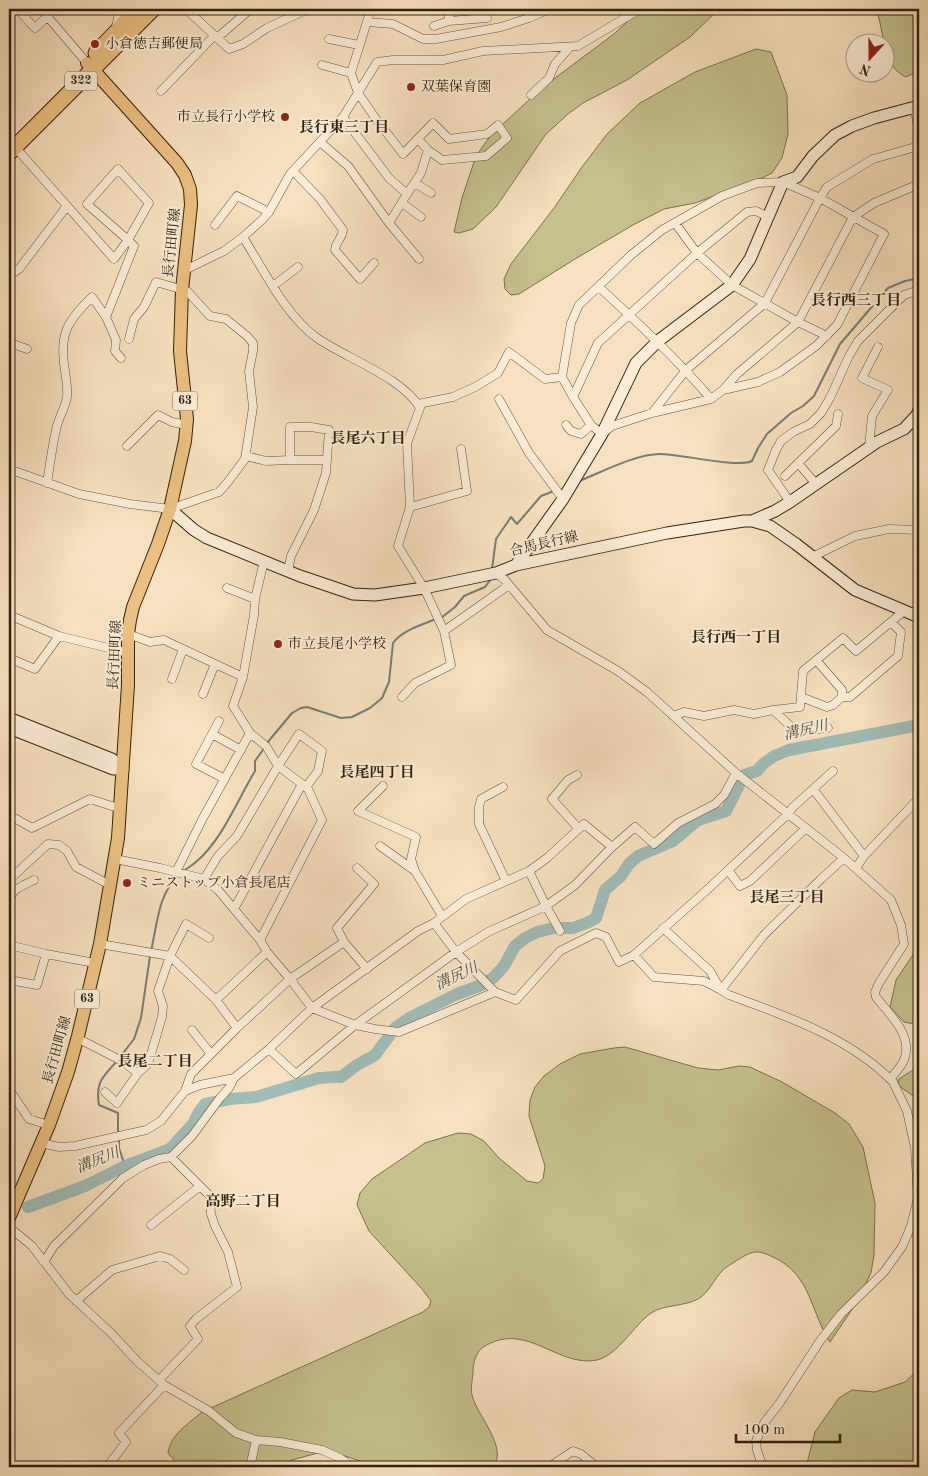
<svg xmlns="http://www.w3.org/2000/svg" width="928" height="1476" font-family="'Old Standard TT','Noto Serif JP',serif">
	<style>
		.green { fill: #c5c18d; stroke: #7a714d }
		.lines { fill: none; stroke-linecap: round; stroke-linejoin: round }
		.stream { stroke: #737e74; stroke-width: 2 }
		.river { stroke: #9fbcb8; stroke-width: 12 }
		.street-casing { stroke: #62513a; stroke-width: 9 }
		.secondary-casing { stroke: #30210d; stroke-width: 13 }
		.primary-casing { stroke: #30210d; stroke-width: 14 }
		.highway-casing { stroke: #30210d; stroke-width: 17 }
		.street { stroke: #faecd6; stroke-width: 8 }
		.secondary { stroke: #faecd6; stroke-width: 11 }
		.primary { stroke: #ecc080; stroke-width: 12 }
		.highway { stroke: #ecc080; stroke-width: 15 }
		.poi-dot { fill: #8f2418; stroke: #faecd6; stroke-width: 2 }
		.labels { text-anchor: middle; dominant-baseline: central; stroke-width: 4; stroke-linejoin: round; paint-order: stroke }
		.shield { fill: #faecd6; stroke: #6d5e49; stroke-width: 1 }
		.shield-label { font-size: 12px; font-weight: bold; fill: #30210d }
		.poi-label { font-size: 14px; fill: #30210d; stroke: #faecd6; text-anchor: start }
		.street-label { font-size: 14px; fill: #30210d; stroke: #faecd6 }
		.neighbourhood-label { font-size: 15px; font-weight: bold; fill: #30210d; stroke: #faecd6 }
		.water-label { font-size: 15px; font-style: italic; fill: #515040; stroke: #faecd6 }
	</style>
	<rect width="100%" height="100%" fill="#f8e1c0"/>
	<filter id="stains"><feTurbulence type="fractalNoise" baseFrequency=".004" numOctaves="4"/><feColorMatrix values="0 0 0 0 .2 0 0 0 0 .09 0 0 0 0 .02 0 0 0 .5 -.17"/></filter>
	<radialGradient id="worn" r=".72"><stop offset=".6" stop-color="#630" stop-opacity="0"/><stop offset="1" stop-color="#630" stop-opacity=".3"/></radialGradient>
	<path class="green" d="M 637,9 L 719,9 L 690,37 L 627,80 L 583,103 L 568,114 L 546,134 L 496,207 L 473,229 L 459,233 L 454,232 L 462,198 L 476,156 L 491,135 L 543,87 L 614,34 L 628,21 Z
		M 877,9 L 919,9 L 919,71 L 906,77 C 892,71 886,56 886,42 L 884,42 Z
		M 756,49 L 771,52 L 787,95 L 788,134 L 782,158 L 772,173 L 758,180 L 695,203 L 664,209 L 633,225 L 575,259 L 519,294 L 511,295 L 505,289 L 504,279 L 511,264 L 554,208 L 582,167 L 607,134 L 640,103 L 695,72 Z
		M 919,946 L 919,1025 L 904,1022 L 890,1007 L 896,980 Z
		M 625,1047 L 698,1068 L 718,1070 L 739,1066 L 750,1067 L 782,1082 L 835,1113 L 849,1124 L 863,1147 L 875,1203 L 874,1255 L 871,1273 L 855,1305 L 830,1342 C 810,1311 811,1274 773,1257 C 767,1254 758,1250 751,1253 C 744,1255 735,1262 728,1266 C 716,1273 710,1293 698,1299 C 683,1307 665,1304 651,1313 C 634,1325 618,1355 597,1360 C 562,1367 534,1331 499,1340 C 493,1342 487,1344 482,1348 C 475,1354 473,1364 473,1372 C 473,1379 470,1388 472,1395 C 476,1414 509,1448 493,1467 L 370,1467 L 363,1462 L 336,1453 L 321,1452 L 292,1460 L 275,1467 L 180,1467 L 168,1453 C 170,1435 188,1424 202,1412 L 423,1312 L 429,1307 L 431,1301 L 422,1289 L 369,1231 L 357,1205 L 360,1193 L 372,1179 L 425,1143 L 458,1133 L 471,1134 L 484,1141 L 499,1158 L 527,1181 L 538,1183 L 543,1179 L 545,1166 L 529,1116 L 530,1100 L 535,1087 L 544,1076 L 560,1064 L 580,1054 L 614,1048 Z
		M 919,1066 L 919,1100 L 899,1086 L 898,1082 L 899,1079 Z
		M 919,1369 L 919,1467 L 806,1467 L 815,1432 L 839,1398 L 852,1390 L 875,1392 L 905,1382 Z"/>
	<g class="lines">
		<path class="stream" d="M 579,481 C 602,472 636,454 660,454 C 680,454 737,468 752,461 L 758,448 L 767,434 L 791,413 L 803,406 L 814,396 L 840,344 L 888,288 L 905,281 L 919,278
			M 492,569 L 496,539 L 511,517 L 517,524 L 541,496 L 554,491
			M 441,618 L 455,607 L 464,596 L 485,587 L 491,579
			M 267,743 L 292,713 L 301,708 L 307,707 L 341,718 L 352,717 L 370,708 L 382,698 L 389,682 L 393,643 C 402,630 422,625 436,619
			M 185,870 C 189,867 193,865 197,861 C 222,840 238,799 255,771 L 255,761 L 265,747
			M 151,951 C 157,926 158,893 179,875
			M 120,1057 L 134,1039 L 141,1018 L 150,956
			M 117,1061 C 103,1077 95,1082 99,1105 L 118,1113 L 118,1135
			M 119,1139 L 119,1148 L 125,1166"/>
		<path class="river" d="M 28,1207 L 85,1186 L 125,1166 L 170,1149 L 193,1124 L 199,1112 L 205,1104 L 230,1099 L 256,1097 L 319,1078 C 327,1078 333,1076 341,1077 L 357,1065 L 375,1055 L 396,1027 L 411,1017 L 457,994 L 479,986 L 493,978 L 504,966 L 515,946 L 525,938 L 537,932 L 554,928 L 573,928 L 589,922 L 596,918 L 605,890 L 621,876 L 629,864 L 638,856 L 673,841 L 698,820 L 726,811 L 744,775 L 757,771 L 763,764 L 774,756 L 789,750 L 919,725"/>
		<defs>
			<path id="street" d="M 17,9 L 35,28 L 48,16
				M 41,9 L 87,63
				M 186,9 L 229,49 L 243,44 L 267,28 L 308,9
				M 371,9 L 351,73 L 358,93 L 376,119 L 403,154 L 433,123 L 449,139 L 487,134 L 498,125 L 507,138 L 486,156 L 442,160 L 428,150 L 418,139
				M 449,21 L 487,18
				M 367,22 L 393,24 L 423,39 L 436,39 L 501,27 L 529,18 L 549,9
				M 434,26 L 449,21 L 449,9
				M 116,27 L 120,9
				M 217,38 L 247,12
				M 329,39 L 359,45
				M 322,65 L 351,73
				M 161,91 L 214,36
				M 531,95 L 549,78 L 555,64 L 570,47
				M 914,107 L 919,130
				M 343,117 L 389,178 L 407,194 L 421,173 L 428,150
				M 9,142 L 15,147 L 114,259 L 128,240 L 87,204 L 118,169 L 149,203 L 128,240 L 134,246 L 106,317 L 92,297 C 66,322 59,335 65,371 C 66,380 68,388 67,397 C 65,409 58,418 56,430 C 52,447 50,465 47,483
				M 320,142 L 348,166 L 389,223 L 419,259
				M 293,171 L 320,199 L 343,230 C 342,240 336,240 335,250 L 360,279 L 374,263
				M 415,183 L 431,193
				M 402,203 L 421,217
				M 389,223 L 407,194
				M 675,223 L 697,253 L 732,285 L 798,322 L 827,336
				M 215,225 L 237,196 L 269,212
				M 243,237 C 263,269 286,316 317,338 C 346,358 403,378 420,408 L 407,443 L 410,507 L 398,546 L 424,588 L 444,631 L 451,665 L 415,683 L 402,697
				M 183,271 L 224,251 L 243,237 L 262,220 L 269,212 L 290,174 L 343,117 L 377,62 L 393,60 L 443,60 L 483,51 L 578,46 L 640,9
				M 9,276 L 19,269 L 67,206
				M 273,286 L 298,267
				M 599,287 C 638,323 676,358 711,399
				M 918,306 L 919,306
				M 106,317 L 116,340 L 115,351 L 121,358
				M 9,349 L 13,344 L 27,349
				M 723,390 L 758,382 L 780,372 L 816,346 L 837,325 L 884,234 L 820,198 L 783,182 L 757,183 L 722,196 L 662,230 L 631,255 L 579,305 L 571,323 L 562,377 L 573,397 L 591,425 L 602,434 L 612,426 L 652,413 L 711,399 L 723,390 L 737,374 L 798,322 L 853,217 L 874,203 L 919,184
				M 573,397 L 598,343 L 697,253 L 747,212 L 756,211 L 768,217
				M 499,399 L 529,453 L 563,499
				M 418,404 L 453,397 L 477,386 L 498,373 L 509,352 L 545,379 L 562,377
				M 652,413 L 686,370 L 765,303 L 820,198 L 827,187 L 873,159 L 919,146
				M 566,425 L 571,431 L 581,434 L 591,425
				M 127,446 L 158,415 L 172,422 L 186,425
				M 869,447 L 872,416 L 888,390 L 862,378 L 878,347
				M 246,456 L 266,461 L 290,460
				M 798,463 L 816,484
				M 9,469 L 79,494 L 130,504 L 170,509 L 219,492 L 227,483 L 245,459 L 253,407 L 249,371 L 253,351 L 253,343 L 247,336 L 226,319 L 210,316 L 187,291 L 156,282 L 144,307 L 134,319 L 129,339
				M 785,476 L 836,426 L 838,414
				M 790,502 L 768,470 L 776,450 L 781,441 L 793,432 L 810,424 L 821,413 L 830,398 L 849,356 L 858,341 L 904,295 L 919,290
				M 410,507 L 467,491 L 461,449
				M 812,557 L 855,536 L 889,529 L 919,530
				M 288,571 L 291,556 L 314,510 L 326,473 L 329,430 L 311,427 L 290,427 L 290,460 L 327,460
				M 496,573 L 505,580 L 547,630 L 618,671 L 647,692 L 736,773 L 844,858 L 891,900 L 901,925 L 904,944 L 879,983 L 875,992 L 876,997 C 889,1014 914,1036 904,1060 C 901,1067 895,1073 890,1079
				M 227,588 L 255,599
				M 9,615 L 59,636 L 129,653
				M 444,631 L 509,585
				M 128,634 L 150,642 L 164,640 L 243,677
				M 9,658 L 35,669 L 59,636
				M 816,660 L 842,690 L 842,697 L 850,697 L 898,656 L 901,632 L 891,622
				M 172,679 L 183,649
				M 203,694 L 215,664
				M 801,697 L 827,707 L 833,705 L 842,697
				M 773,710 L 800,707 L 803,671 L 843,638 L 856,651 L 904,611
				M 673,716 L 684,712 L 704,716 L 734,710 L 754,714 L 773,710 L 796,731 L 828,728
				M 219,721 L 196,764 L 225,779
				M 250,733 L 266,746 L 278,766 L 299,734 L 322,751 L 318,771 L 306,787
				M 212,734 L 241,750
				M 577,775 L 568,780 L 552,799 L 579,829
				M 383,786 L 358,811 L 416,837 L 411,859 L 415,871
				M 503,787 L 481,799 L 479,807 L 479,824 L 506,881
				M 813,789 L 864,856
				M 9,815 L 32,828 L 90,799 L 121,809
				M 380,846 L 415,871 L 442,916
				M 115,859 L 160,868 L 204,879 L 218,890 L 260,940 L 267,952 L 290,979 L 312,1008 L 355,1025 L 375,1029 L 399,1032 L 495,992
				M 856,868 L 864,856 L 919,798
				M 728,870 L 740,886 L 750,881 L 806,828
				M 529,871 L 546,906 L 560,931
				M 176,872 L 203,818 L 250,733 L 233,706 L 243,677 L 254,615 L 255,599 L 264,561
				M 204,879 L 218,856 L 237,836 L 278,766 L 302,784
				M 9,880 L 48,844 L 59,845 L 67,851 L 76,867 L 110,885
				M 9,901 C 11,889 24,885 34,880
				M 234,909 L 302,784 L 308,789 L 322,820 L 260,940
				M 434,923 L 456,952 L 495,992 L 516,1000 L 560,951 L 596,933 L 606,937 L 619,962 L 634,955 L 709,888 L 788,814 L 792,808 L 833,771
				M 663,928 L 710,971 L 721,990
				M 344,942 L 337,928 L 374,884 L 357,868
				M 100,944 L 170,956 L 216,1000 L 237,1028
				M 46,954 L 95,963
				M 634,955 L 654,977 L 704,981 L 721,990 L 729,995 C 786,1016 849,1037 893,1082 L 907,1111 L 915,1148 L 918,1198 L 911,1226 L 902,1247 L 884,1272 L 841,1314 L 820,1341 L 779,1404 L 764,1423 L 756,1441 L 757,1450 L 761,1462 L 766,1467
				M 9,980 L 37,985 L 46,954 L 9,945
				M 721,990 L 764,935 L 821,879 L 844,858
				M 216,1000 L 267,952
				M 192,1030 L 211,1054
				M 77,1038 L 122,1061 L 138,1073 L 117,1103 L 105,1092
				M 269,1049 L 296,1074 L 355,1025 L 456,952 L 488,932 L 546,906 L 575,885 L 612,847 L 635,827 L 654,844 L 678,823 L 715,804 L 724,795 L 736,773
				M 138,1073 L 148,1064 L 162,1017 L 163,1006 L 158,991 L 170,956 L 186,924 L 209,938
				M 9,1089 L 29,1119 L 49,1125
				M 185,1091 L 200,1085 L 234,1078 L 269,1049 L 312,1008 L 418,931 L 434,923 L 466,899 L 529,871 L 547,858 L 584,824 L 612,847
				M 41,1143 L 59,1147 L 75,1146 L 146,1130 L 161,1121 L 185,1091 L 191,1074 L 237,1028 L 290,979 L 344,942 L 367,969
				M 171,1157 L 192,1136 L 220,1098 L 229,1088 L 234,1078
				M 151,1225 L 200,1186
				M 9,1227 L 32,1246 L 69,1294 L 111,1333 L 137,1361 L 164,1385 L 209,1411 L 236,1433 L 256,1440 L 280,1442 L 322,1450 L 340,1458 L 352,1467
				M 44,1262 L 54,1246 L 123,1178 L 144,1165 L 159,1159 L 171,1157 L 210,1196 L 211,1214 L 215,1226 L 228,1252 L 237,1287 L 196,1319 L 190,1326 L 198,1339 L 159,1380
				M 76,1301 L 112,1270 L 160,1256 L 170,1259 L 184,1270
				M 107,1467 L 126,1442 L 119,1433 L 164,1385
				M 250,1467 L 256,1440
				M 549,1467 L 573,1451 L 581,1454 L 597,1467"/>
			<path id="secondary" d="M 170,509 L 194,530 L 207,538 L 300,576 L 353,594 L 375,595 L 424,588 L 496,573 L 516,565 L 667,533 L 744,521 L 752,521 L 770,526 L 796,544 L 855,590 L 919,617
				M 752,521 L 775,511 L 790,502 L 877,442 L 904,429 L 917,415 L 919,410
				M 516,565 L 563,499 L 602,434 L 636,363 L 658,341 L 732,285 L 750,259 L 783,182 L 797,177 L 813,156 L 835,135 L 852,126 L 874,118 L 919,106
				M 9,718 L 112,759 L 123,769
				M 9,728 L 113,769 L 123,769"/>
			<path id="primary" d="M 9,1218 L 49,1125 L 68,1072 L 78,1036 L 100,944 L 118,838 L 128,685 L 128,634 L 130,620 L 133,607 L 158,544 L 170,509 L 185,441 L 187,419 L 180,351 L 182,290 L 191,205 L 190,189 L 185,175 L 177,163 L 87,63"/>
			<path id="highway" d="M 96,53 L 138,9
				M 9,153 L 153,9"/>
		</defs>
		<use href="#street" class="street-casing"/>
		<use href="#secondary" class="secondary-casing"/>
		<use href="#primary" class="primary-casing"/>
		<use href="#highway" class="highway-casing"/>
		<use href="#street" class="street"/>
		<use href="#secondary" class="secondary"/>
		<use href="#primary" class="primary"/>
		<use href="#highway" class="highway"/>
	</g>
	<g class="poi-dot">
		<circle cx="95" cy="44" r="5"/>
		<circle cx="411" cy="87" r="5"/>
		<circle cx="285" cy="117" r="5"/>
		<circle cx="278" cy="644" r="5"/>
		<circle cx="127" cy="883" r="5"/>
	</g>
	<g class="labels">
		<g class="shield">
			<rect x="65" y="71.5" width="32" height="19" rx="4"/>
			<rect x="172.5" y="391.5" width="25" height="19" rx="4"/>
			<rect x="74.5" y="989.5" width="25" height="19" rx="4"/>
		</g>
		<g class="shield-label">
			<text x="81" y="81">322</text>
			<text x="185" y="401">63</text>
			<text x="87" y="999">63</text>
		</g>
		<g class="poi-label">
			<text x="105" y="44">小倉徳吉郵便局</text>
			<text x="421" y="87">双葉保育園</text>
			<text x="275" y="117" text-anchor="end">市立長行小学校</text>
			<text x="288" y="644">市立長尾小学校</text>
			<text x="137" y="883">ミニストップ小倉長尾店</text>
		</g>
		<g class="street-label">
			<text transform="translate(172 243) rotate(-84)">長行田町線</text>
			<text transform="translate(544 544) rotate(-13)">合馬長行線</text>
			<text transform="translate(115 655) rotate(-87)">長行田町線</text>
			<text transform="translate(57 1050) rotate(-74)">長行田町線</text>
		</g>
		<g class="neighbourhood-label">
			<text x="344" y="128">長行東三丁目</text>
			<text x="856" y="301">長行西三丁目</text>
			<text x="368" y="439">長尾六丁目</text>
			<text x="736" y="638">長行西一丁目</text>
			<text x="377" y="773">長尾四丁目</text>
			<text x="787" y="898">長尾三丁目</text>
			<text x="155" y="1062">長尾二丁目</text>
			<text x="243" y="1202">高野二丁目</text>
		</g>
		<g class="water-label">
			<text transform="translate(806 731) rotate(-13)">溝尻川</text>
			<text transform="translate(457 977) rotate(-25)">溝尻川</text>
			<text transform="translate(98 1161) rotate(-22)">溝尻川</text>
		</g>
	</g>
	<rect width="928" height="1476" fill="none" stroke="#f8e1c0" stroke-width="30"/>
	<rect x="10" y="10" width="908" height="1456" fill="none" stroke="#30210d" stroke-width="2.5"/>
	<rect x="15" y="15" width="898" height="1446" fill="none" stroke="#30210d"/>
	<g transform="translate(870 58) rotate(201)"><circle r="24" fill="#faecd6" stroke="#a99b86"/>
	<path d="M0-4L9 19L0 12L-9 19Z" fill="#8f2418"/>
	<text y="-8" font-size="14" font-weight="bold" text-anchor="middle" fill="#30210d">N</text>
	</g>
	<path d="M736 1434v8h104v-8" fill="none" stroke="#30210d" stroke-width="2.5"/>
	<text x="743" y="1434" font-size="15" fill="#30210d" stroke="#faecd6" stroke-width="4" paint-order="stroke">100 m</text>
	<rect width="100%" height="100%" filter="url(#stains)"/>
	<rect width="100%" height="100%" fill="url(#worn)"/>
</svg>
